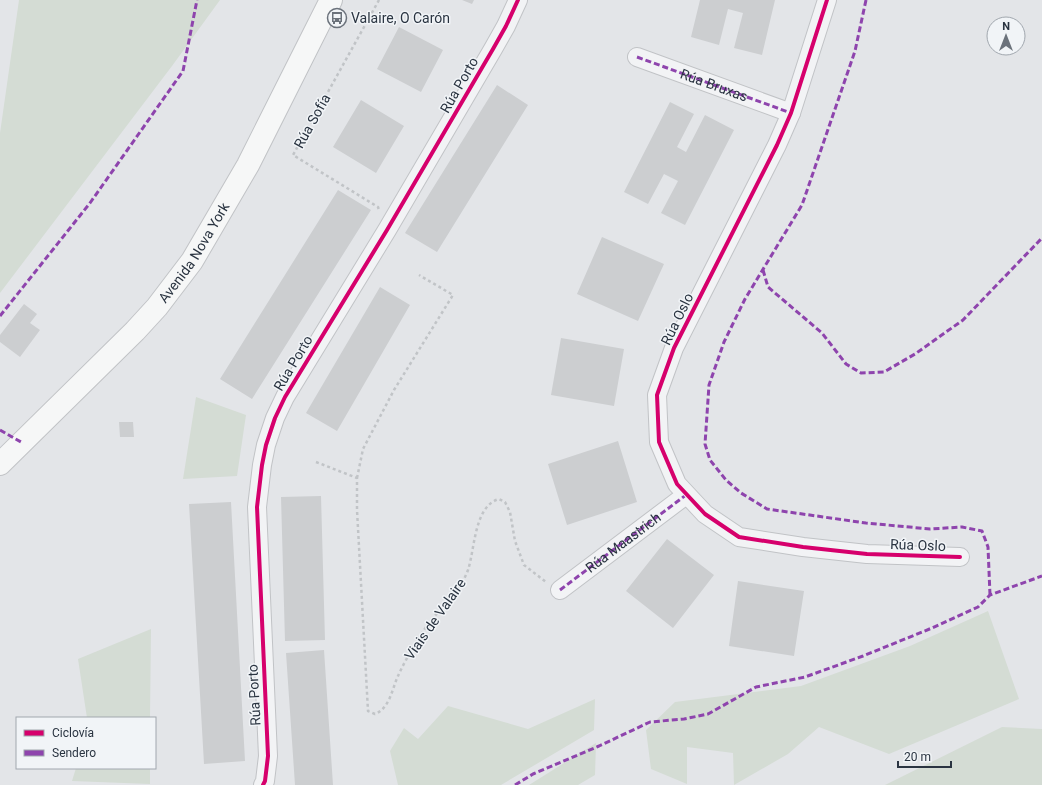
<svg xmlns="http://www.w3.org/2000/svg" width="1042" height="785" font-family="Roboto,sans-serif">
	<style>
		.green { fill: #d4dcd4 }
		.building { fill: #ccced0 }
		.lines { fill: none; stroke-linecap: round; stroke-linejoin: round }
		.street-casing { stroke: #c1c3c6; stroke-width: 20 }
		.secondary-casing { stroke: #c1c3c6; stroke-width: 24 }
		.path { stroke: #c1c4c7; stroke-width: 2.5; stroke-dasharray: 3 3; stroke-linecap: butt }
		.street { stroke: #f2f3f5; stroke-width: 18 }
		.secondary { stroke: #f6f7f7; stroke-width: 22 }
		.quiet { stroke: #8e44ad; stroke-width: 3; stroke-dasharray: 6 3; stroke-linecap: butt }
		.cycleway-casing { stroke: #f1f4f7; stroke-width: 6 }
		.cycleway { stroke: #d6006c; stroke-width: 4 }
		.labels { text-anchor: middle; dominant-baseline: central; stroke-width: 3; stroke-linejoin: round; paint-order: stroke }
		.poi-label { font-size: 14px; fill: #2a3441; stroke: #f1f4f7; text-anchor: start }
		.street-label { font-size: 14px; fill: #2a3441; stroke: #f1f4f7 }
	</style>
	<rect width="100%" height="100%" fill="#e3e5e8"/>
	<path class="green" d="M 19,0 L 220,0 L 172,66 L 0,293 L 0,133 Z
		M 196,397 L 246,415 L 237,476 L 183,479 Z
		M 988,611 L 1019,699 L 889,754 L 819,727 L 788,754 L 734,785 L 733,753 L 687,747 L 687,784 L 651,769 L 646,730 L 675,702 L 801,686 L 910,646 Z
		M 151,629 L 150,718 L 87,718 L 78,659 Z
		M 595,699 L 594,730 L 501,785 L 398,785 L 390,751 L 404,728 L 418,739 L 448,706 L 528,729 Z
		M 1002,727 L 1042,729 L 1042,785 L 885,785 Z
		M 596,743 L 595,775 L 578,785 L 529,785 Z
		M 76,768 L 150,768 L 150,784 L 72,781 Z"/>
	<path class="building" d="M 462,0 L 474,0 L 472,4 Z
		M 700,0 L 775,0 L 762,55 L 734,48 L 743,13 L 728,9 L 719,45 L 691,37 Z
		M 399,27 L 443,50 L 421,92 L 377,69 Z
		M 497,85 L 528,105 L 437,252 L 405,233 Z
		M 361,100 L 404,126 L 376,173 L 333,147 Z
		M 670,102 L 694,114 L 677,147 L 686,152 L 705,115 L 734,130 L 685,225 L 661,213 L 678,181 L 664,174 L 648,204 L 624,192 Z
		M 338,190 L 371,210 L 252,399 L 220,379 Z
		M 602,237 L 664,264 L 638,321 L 577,294 Z
		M 380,287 L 410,305 L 337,431 L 306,413 Z
		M 24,304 L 37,314 L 30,323 L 40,330 L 20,357 L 0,342 L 0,335 Z
		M 561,338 L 624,349 L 614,406 L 551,395 Z
		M 119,422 L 133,422 L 134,437 L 120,437 Z
		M 618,441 L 637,502 L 567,525 L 548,464 Z
		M 321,496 L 325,640 L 285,641 L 281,497 Z
		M 231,502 L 245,761 L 204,764 L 189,504 Z
		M 667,539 L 714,575 L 673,628 L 626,591 Z
		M 738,581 L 804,591 L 794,656 L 729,646 Z
		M 324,650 L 333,785 L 295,785 L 286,653 Z"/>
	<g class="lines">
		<defs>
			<g id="street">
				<path d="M 827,0 L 791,113 L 777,145 L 674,348 L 657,395 L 659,442 L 677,484 L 705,514 L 739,537 L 803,547 L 867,554 L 960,557"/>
				<path d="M 637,57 L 791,113"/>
				<path id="s1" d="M 560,590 L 686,495"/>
				<path d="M 263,785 L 265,781 L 268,756 L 257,507 L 262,465 L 266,445 L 275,418 L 285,397 L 387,230 L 493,49 L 506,26 L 518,0"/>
			</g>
			<g id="secondary">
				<path id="s2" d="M 0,464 L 135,331 L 157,307 L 192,261 L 248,165 L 331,0"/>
			</g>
		</defs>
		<use href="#street" class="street-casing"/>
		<use href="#secondary" class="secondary-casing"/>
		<path class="path" d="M 379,0 L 293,155 L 378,207 L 379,210
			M 316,462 L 357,478 L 357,510 L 368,711 L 375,714 C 390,708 392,689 398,676 C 402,667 407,658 412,649 C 417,640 423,632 428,624 C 442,606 460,592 468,570 C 475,549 474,506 499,499 L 505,502 L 510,512 L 515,541 L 524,565 L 546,582
			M 357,478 L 363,449 L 394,390 L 453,295 L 419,275"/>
		<use href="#street" class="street"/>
		<use href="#secondary" class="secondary"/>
		<g class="quiet">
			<path d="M 866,0 L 855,51 L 802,205 L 745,299 L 724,342 L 709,385 L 705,444 L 710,460 L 726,480 L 741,493 L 767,509 L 866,523 L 930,529 L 962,527 L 982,531 L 988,547 L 990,595"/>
			<path id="s3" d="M 637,57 L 791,113"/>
			<path d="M 763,270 L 768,287 L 822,333 L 846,364 L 861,373 L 884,372 L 915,354 L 963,320 L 1042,238"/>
			<path d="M 0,316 L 90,203 L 183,71 L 197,0"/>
			<path d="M 0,430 L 21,442"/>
			<path d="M 560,590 L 686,495"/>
			<path d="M 515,785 L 533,774 L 599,746 L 650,722 L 684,719 L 708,714 L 756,687 L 805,677 L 863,656 L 932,628 L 978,607 L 990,595 L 1042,576"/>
		</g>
		<defs>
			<path id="cycleway" d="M 827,0 L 791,113 L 777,145 L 674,348 L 657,395 L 659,442 L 677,484 L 705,514 L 739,537 L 803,547 L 867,554 L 960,557
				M 263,785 L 265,781 L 268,756 L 257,507 L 262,465 L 266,445 L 275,418 L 285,397 L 387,230 L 493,49 L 506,26 L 518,0"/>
		</defs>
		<use href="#cycleway" class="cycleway-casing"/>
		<use href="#cycleway" class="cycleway"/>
	</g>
	<defs>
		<symbol id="bus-ring" viewBox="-11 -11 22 22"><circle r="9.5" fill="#f1f4f7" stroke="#6b727b" stroke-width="1.5"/><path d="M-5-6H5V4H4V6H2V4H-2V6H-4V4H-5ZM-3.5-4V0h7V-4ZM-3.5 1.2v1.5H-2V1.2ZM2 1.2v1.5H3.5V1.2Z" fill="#6b727b"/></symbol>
	</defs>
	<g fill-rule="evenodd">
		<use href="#bus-ring" x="326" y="7" width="22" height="22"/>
	</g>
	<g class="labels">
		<g class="poi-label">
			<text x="351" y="18">Valaire, O Carón</text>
		</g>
		<g class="street-label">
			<text transform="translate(459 85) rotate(-60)">Rúa Porto</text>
			<text stroke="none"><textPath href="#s3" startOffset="82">Rúa Bruxas</textPath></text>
			<text transform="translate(312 121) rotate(-61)">Rúa Sofía</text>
			<text stroke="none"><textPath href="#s2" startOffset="288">Avenida Nova York</textPath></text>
			<text transform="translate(677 319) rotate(-64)">Rúa Oslo</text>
			<text transform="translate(293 363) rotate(-59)">Rúa Porto</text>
			<text stroke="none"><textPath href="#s1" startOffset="79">Rúa Maastrich</textPath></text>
			<text transform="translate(918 545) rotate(2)">Rúa Oslo</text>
			<text transform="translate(435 619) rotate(-55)">Viais de Valaire</text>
			<text transform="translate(254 695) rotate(-93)">Rúa Porto</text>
		</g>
	</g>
	<rect x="16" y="717" width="140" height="52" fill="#f1f4f7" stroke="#a1a7ae"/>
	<rect x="24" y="730" width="20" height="6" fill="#d6006c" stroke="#a1a7ae"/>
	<text x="52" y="737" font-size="12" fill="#2a3441">Ciclovía</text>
	<rect x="24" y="750" width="20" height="6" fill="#8e44ad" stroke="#a1a7ae"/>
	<text x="52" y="757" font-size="12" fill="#2a3441">Sendero</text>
	<g transform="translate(1006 36)"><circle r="19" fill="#f1f4f7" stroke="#a1a7ae"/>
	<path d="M0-3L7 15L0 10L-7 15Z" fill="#6b727b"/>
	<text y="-6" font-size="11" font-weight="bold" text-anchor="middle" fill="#2a3441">N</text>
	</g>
	<path d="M898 761v6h53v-6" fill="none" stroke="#2a3441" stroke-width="2"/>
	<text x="904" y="761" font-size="12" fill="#2a3441" stroke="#f1f4f7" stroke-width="3" paint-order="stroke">20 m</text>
</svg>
